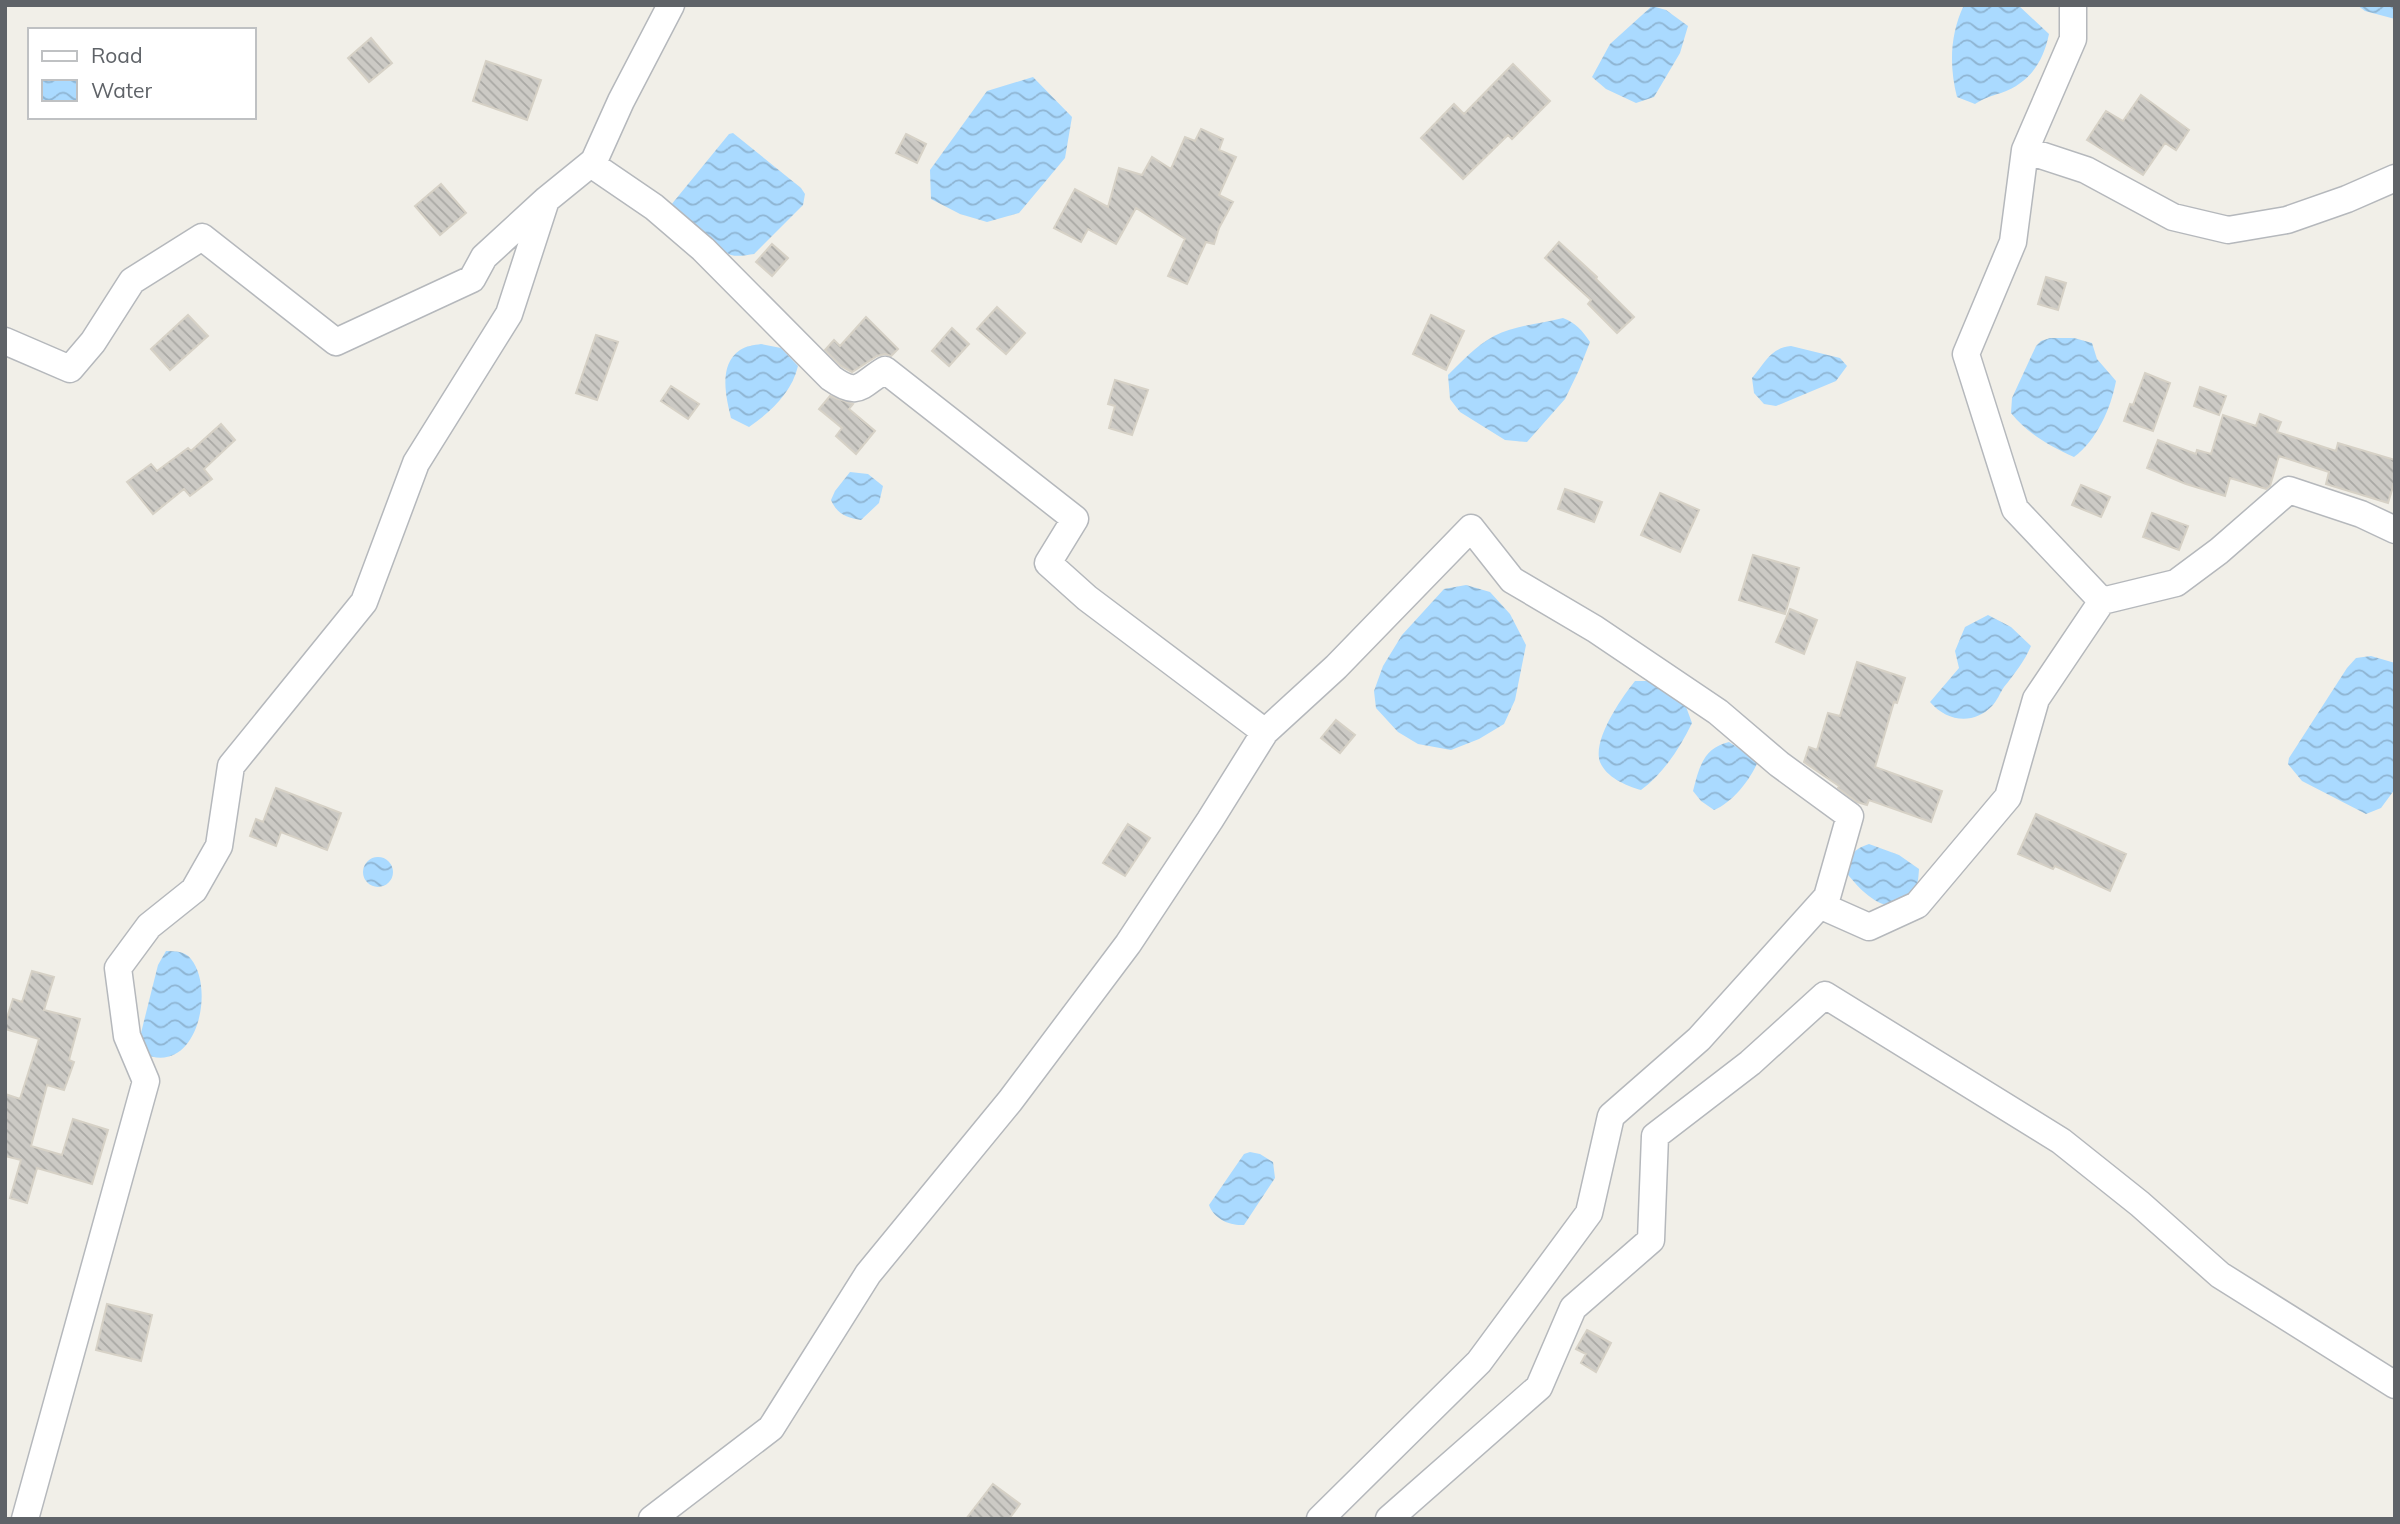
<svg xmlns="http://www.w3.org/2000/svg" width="2400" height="1524" font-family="Mulish,sans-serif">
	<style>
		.water { fill: url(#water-waves) }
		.building { fill: url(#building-back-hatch); stroke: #d6d1c6; stroke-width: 2 }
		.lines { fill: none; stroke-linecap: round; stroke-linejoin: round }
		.minor-casing { stroke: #b5b8bc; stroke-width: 29 }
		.minor { stroke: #fff; stroke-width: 26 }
	</style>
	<defs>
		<pattern id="water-waves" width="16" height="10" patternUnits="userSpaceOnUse" patternTransform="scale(1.75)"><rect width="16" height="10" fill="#aadaff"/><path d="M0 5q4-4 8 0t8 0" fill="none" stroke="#8eb4d2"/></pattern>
		<pattern id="building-back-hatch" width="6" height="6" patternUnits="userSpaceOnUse" patternTransform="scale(1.75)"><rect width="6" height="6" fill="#cccac5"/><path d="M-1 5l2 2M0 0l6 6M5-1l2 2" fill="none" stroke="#a9a8a4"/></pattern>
	</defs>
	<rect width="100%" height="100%" fill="#f1efe8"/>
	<path class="water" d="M 1964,5 L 2018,5 L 2049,34 C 2043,63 2029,83 2001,93 C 1991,96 1984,98 1975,104 L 1957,97 C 1949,66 1950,34 1964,5 Z
		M 2357,5 L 2395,5 L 2395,19 L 2365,11 Z
		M 1652,6 L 1666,10 L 1688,26 L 1680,53 L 1654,97 L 1636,103 L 1606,89 L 1592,77 L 1610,44 Z
		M 1033,77 L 1072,117 L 1065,158 L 1019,213 L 987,222 L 960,214 L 931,199 L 930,170 L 987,91 Z
		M 733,133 L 801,188 L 805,194 L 803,205 L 754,254 C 747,255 738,257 731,255 C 720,250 678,215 671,205 L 729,134 Z
		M 1563,318 C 1576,323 1582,330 1590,342 L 1579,370 L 1565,399 L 1527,442 L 1505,440 L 1460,412 L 1450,399 L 1448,375 C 1462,361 1476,346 1494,336 C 1515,325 1540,324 1563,318 Z
		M 2050,338 L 2074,338 L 2092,343 L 2097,359 L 2116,381 C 2111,408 2097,440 2074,457 C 2050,446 2028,434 2011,413 L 2012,398 L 2036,346 L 2041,341 Z
		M 761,344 L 781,348 L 798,366 C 792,392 771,412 749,427 L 731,418 C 726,397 718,365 740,350 C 746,346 754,345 761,344 Z
		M 1791,346 L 1840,358 L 1847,366 L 1836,381 L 1776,406 L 1764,404 L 1754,393 L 1752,378 C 1765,363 1770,348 1791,346 Z
		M 850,472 L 868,474 L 883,486 L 879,503 L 861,520 C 847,518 837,514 831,500 L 835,491 Z
		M 1466,585 L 1490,592 L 1510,614 L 1526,645 L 1515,700 L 1504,724 L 1479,739 L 1451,750 L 1418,744 L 1398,732 L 1376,708 L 1374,691 L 1383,666 L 1402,635 L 1444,589 Z
		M 1988,615 L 2011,627 L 2031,646 C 2024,662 2015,673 2004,687 C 2000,693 1997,701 1992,706 C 1974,725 1947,722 1930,702 L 1959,668 L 1955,651 L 1965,627 Z
		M 2371,656 L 2395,663 L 2395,789 L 2381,808 L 2366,814 L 2302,781 L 2288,764 L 2289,758 L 2347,668 L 2356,658 Z
		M 1635,681 L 1651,681 L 1685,704 L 1692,723 C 1680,748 1663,774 1641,790 C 1626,786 1606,777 1600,762 C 1592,740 1622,697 1635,681 Z
		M 1729,742 L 1758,761 C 1751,779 1732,803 1714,810 L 1701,801 L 1693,791 C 1699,768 1703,748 1729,742 Z
		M 1869,844 L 1899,855 L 1919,869 C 1918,884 1918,886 1907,898 C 1887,920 1858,888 1846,872 C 1849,855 1854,849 1869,844 Z
		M363 872a15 15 0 1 1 30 0a15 15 0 1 1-30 0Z
		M 166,951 C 175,951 185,951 191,959 C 216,990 196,1079 142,1053 L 141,1033 L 158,965 Z
		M 1250,1152 L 1260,1154 L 1273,1162 L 1275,1178 L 1244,1225 C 1230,1226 1214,1219 1209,1205 L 1244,1154 Z"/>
	<path class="building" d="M 371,38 L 392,63 L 369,82 L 348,58 Z
		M 486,61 L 541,80 L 527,120 L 473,101 Z
		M 1513,64 L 1550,101 L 1512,139 L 1508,135 L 1463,179 L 1421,138 L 1454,104 L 1464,114 Z
		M 2141,95 L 2189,130 L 2176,150 L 2165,143 L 2143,175 L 2087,140 L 2106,111 L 2123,121 Z
		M 1201,129 L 1223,139 L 1219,150 L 1236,157 L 1219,195 L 1233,202 L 1219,228 L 1214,244 L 1206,242 L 1187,284 L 1168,276 L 1185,239 L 1136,208 L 1116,244 L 1088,229 L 1081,242 L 1054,228 L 1075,189 L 1108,207 L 1119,168 L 1142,175 L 1152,157 L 1171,169 L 1185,137 L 1195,141 Z
		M 906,134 L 926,144 L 917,163 L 896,153 Z
		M 441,184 L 466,213 L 440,235 L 415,206 Z
		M 1559,242 L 1597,277 L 1596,279 L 1634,317 L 1617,333 L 1588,304 L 1591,300 L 1545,258 Z
		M 772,244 L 788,258 L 772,276 L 756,262 Z
		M 2046,277 L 2066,283 L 2058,310 L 2038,304 Z
		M 997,307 L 1025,333 L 1006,354 L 977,329 Z
		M 188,315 L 208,336 L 170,370 L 151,349 Z
		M 1431,315 L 1464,331 L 1446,370 L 1413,354 Z
		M 866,317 L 898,349 L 891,356 L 885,354 L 877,356 L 852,372 L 841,366 L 825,350 L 834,340 L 840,346 Z
		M 952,328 L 969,344 L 949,366 L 932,351 Z
		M 596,335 L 618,342 L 597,400 L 576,393 Z
		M 2145,373 L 2170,383 L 2153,431 L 2124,421 L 2130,404 L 2133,405 Z
		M 1115,380 L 1148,390 L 1132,435 L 1109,428 L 1115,406 L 1108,404 Z
		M 671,386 L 699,404 L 688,419 L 661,401 Z
		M 2200,387 L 2226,396 L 2219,415 L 2194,406 Z
		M 830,396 L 853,404 L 849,409 L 875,431 L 856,454 L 836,436 L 842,428 L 819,409 Z
		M 2260,414 L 2281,422 L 2277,432 L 2336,451 L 2338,443 L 2395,460 L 2395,480 L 2388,503 L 2326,484 L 2329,472 L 2279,456 L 2270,486 L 2266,489 L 2230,478 L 2225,496 L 2186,484 L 2147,468 L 2158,440 L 2196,454 L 2197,450 L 2211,454 L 2223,415 L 2256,426 Z
		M 221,424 L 235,440 L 204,469 L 212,479 L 190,496 L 184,489 L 153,514 L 127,482 L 151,464 L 157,471 L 188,448 L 191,451 Z
		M 2081,485 L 2110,497 L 2101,517 L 2072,505 Z
		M 1565,489 L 1602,502 L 1594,522 L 1558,509 Z
		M 1660,493 L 1699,510 L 1680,552 L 1641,535 Z
		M 2152,513 L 2188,526 L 2179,550 L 2143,537 Z
		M 1753,555 L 1799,568 L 1785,614 L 1739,600 Z
		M 1790,609 L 1817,620 L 1804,654 L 1776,642 Z
		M 1857,662 L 1905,678 L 1897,703 L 1894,702 L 1875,767 L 1942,791 L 1931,822 L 1869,800 L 1867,805 L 1857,802 L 1838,788 L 1839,786 L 1804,762 L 1809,747 L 1817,750 L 1828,713 L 1840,716 Z
		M 1336,720 L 1355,735 L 1340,753 L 1321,738 Z
		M 276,788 L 341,813 L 327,850 L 281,832 L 276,846 L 250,836 L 256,819 L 263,822 Z
		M 2036,814 L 2126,854 L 2110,891 L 2055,866 L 2053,869 L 2018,854 Z
		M 1128,824 L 1150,838 L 1125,876 L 1103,863 Z
		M 32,971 L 54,977 L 44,1010 L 80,1019 L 69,1060 L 74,1062 L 64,1090 L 47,1085 L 31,1146 L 62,1155 L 73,1119 L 108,1130 L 92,1184 L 37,1168 L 27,1203 L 10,1198 L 21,1160 L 5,1156 L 5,1094 L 20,1099 L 39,1039 L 5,1029 L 5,1024 L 13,999 L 22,1002 Z
		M 107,1304 L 152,1315 L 141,1361 L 96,1350 Z
		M 1587,1330 L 1611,1343 L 1596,1372 L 1581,1363 L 1586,1354 L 1576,1349 Z
		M 993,1484 L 1020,1504 L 1009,1519 L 966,1519 Z"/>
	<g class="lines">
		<defs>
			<path id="minor" d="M 2025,150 L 2086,170 L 2173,217 L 2228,230 L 2287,220 L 2347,199 L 2395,178
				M 591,164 L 654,207 L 703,249 L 831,378 C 859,398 860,385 885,370 L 1075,519 L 1048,563 L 1087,598 L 1265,732
				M 5,341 L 70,369 L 93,342 L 132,281 L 202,237 L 336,342 L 472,279 L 484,257 L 546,200 L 594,161 L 621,101 L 671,5
				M 2102,601 L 2176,583 L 2219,551 L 2289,490 L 2361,514 L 2395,530
				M 25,1519 L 146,1081 L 127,1036 L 118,968 L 149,926 L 194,890 L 219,846 L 231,766 L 364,602 L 416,463 L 509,314 L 546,200
				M 652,1519 L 771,1428 L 868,1274 L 1010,1101 L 1128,944 L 1210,820 L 1265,732 L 1336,667 L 1471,528 L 1512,580 L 1595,629 L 1718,712 L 1779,764 L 1850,816 L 1827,897
				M 1320,1519 L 1479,1362 L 1589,1213 L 1611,1116 L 1699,1039 L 1827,897 L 1824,907 L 1869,927 L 1917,905 L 2008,797 L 2036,699 L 2102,601 L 2015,509 L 1966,354 L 2013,242 L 2025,150 L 2073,39 L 2073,5
				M 1389,1519 L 1539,1387 L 1573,1308 L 1651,1240 L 1655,1136 L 1750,1063 L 1825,995 L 2061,1141 L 2140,1204 L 2220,1275 L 2395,1385"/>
		</defs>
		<use href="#minor" class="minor-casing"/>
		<use href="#minor" class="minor"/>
	</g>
	<rect width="2400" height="1524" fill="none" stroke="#5f6368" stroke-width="14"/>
	<rect x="28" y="28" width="228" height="91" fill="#ffffff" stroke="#bfc1c3" stroke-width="2"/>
	<rect x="42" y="51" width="35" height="10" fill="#ffffff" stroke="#bfc1c3" stroke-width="2"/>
	<text x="91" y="63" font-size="21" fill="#5f6368">Road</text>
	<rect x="42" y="80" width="35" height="21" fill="url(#water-waves)" stroke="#bfc1c3" stroke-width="2"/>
	<text x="91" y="98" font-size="21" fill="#5f6368">Water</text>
</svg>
